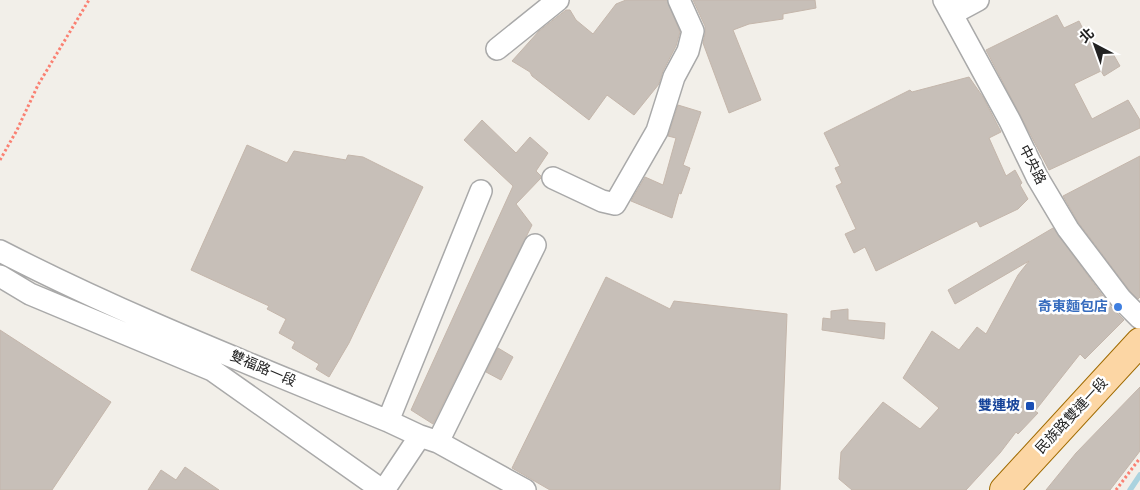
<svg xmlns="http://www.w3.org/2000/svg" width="1140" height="490" font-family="'Alegreya Sans','Noto Sans TC',sans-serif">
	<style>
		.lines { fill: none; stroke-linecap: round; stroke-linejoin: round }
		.stream { stroke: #aad3df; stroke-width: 5.5 }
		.building { fill: #c7bfb8; stroke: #c4b6ab }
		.minor-casing { stroke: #a9a9a9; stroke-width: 24 }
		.major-casing { stroke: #a06b00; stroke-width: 30 }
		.path { stroke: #fa8072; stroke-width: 3; stroke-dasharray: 2.5 2.5; stroke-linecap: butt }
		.minor { stroke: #fff; stroke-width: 21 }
		.major { stroke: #fcd6a4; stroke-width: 28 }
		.shop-dot { fill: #3f7fe0; stroke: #fff; stroke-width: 2 }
		.transit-dot { fill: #1a4fb4; stroke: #fff; stroke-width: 2 }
		.labels { text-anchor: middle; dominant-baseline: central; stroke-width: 5; stroke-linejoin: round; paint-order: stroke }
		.street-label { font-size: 14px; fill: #222; stroke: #fff }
		.shop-label { font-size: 14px; font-weight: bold; fill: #366cbe; stroke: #fff; text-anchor: end }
		.transit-label { font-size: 14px; font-weight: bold; fill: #164399; stroke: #fff; text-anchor: end }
	</style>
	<rect width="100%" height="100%" fill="#f2efe9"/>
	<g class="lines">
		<path class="stream" d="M 1130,490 L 1140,475"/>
	</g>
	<path class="building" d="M 626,0 L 667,0 L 680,32 L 676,46 L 663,71 L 659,84 L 634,115 L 607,95 L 589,120 L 532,76 L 530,72 L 512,61 L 539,31 L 566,10 L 570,10 L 576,20 L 593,34 L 616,4 Z
		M 693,0 L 815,0 L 816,8 L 783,14 L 783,19 L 749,24 L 733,30 L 761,100 L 729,113 L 703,43 L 705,34 L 705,26 Z
		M 1057,15 L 1064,28 L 1079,21 L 1086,35 L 1089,33 L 1101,57 L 1112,52 L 1120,66 L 1104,76 L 1101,71 L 1074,84 L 1092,119 L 1128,100 L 1140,120 L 1140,128 L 1049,170 L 986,50 Z
		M 969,77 L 983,97 L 1001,132 L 989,138 L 1006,176 L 1015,170 L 1022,183 L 1020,185 L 1028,199 L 1018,209 L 980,227 L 977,221 L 876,271 L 865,247 L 854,253 L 845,234 L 856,229 L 836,186 L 842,183 L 835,168 L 840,166 L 824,133 L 910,90 L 912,92 Z
		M 678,105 L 701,112 L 683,165 L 690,168 L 681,194 L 679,193 L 672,218 L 631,201 L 645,177 L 663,185 L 676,138 L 668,136 Z
		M 482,120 L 516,153 L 530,137 L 548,153 L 536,171 L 541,176 L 541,178 L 516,204 L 532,225 L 433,424 L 411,410 L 513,186 L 464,140 Z
		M 247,145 L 287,163 L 294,151 L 346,160 L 348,155 L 363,157 L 423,187 L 349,343 L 329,377 L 316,369 L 319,364 L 292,348 L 295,342 L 279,333 L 286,319 L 267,309 L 269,306 L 191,270 Z
		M 1140,156 L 1140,297 L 1138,299 L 1130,291 L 1078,222 L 1063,196 Z
		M 1053,228 L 1111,307 L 1124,320 L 1085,359 L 1080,354 L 1035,411 L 1038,413 L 1018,434 L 1016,432 L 1000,453 L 966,490 L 852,490 L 839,479 L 841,452 L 883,402 L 920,429 L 939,408 L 903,378 L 932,331 L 959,350 L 977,327 L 986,334 L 1018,275 L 1029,261 L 955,304 L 948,290 Z
		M 606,277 L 670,309 L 674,301 L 787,314 L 780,490 L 550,490 L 512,468 Z
		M 848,309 L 848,320 L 885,323 L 884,339 L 822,330 L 823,318 L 831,319 L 831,311 Z
		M 0,330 L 111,402 L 52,490 L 0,490 Z
		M 498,348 L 513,357 L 501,380 L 486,372 Z
		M 1140,387 L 1140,451 L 1110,490 L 1046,490 L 1076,453 Z
		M 185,467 L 219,490 L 148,490 L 161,470 L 176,480 Z"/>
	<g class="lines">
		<defs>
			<path id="minor" d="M 944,0 L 1010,121 L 1037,177 L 1068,229 L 1121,299 L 1140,318
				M 952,14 L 978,0
				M 497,49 L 558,0
				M 553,178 L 602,201 L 615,204 L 657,131 L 674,77 L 688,51 L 693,31 L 679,0
				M 0,251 C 126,316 258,367 388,421 L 420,436 L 438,442 L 525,490
				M 0,276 L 30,294 L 212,370 L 382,490
				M 388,421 L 481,191
				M 438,442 L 535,245
				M 384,490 L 420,436"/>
			<path id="major" d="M 1004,490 L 1140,342"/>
		</defs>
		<use href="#minor" class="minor-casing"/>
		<use href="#major" class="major-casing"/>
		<path class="path" d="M 0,160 L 17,130 L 38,85 L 89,0
			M 1116,490 L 1140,458"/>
		<use href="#minor" class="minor"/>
		<use href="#major" class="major"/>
	</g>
	<circle class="shop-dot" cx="1118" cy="307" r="5"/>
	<rect class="transit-dot" x="1025" y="401" width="10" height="10" rx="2.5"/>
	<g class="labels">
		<g class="street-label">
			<text transform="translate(1032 165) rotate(63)">中央路</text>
			<text transform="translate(263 369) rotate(23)">雙福路一段</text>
			<text transform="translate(1072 416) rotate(-47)">民族路雙連一段</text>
		</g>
		<g class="shop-label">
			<text x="1108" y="307">奇東麵包店</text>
		</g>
		<g class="transit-label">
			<text x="1020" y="406">雙連坡</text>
		</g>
	</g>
	<g transform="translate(1095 45) rotate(319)" stroke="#ffffff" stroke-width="4" paint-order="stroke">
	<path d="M0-4L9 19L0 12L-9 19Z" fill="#222222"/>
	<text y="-8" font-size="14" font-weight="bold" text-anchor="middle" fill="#222222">北</text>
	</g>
</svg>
